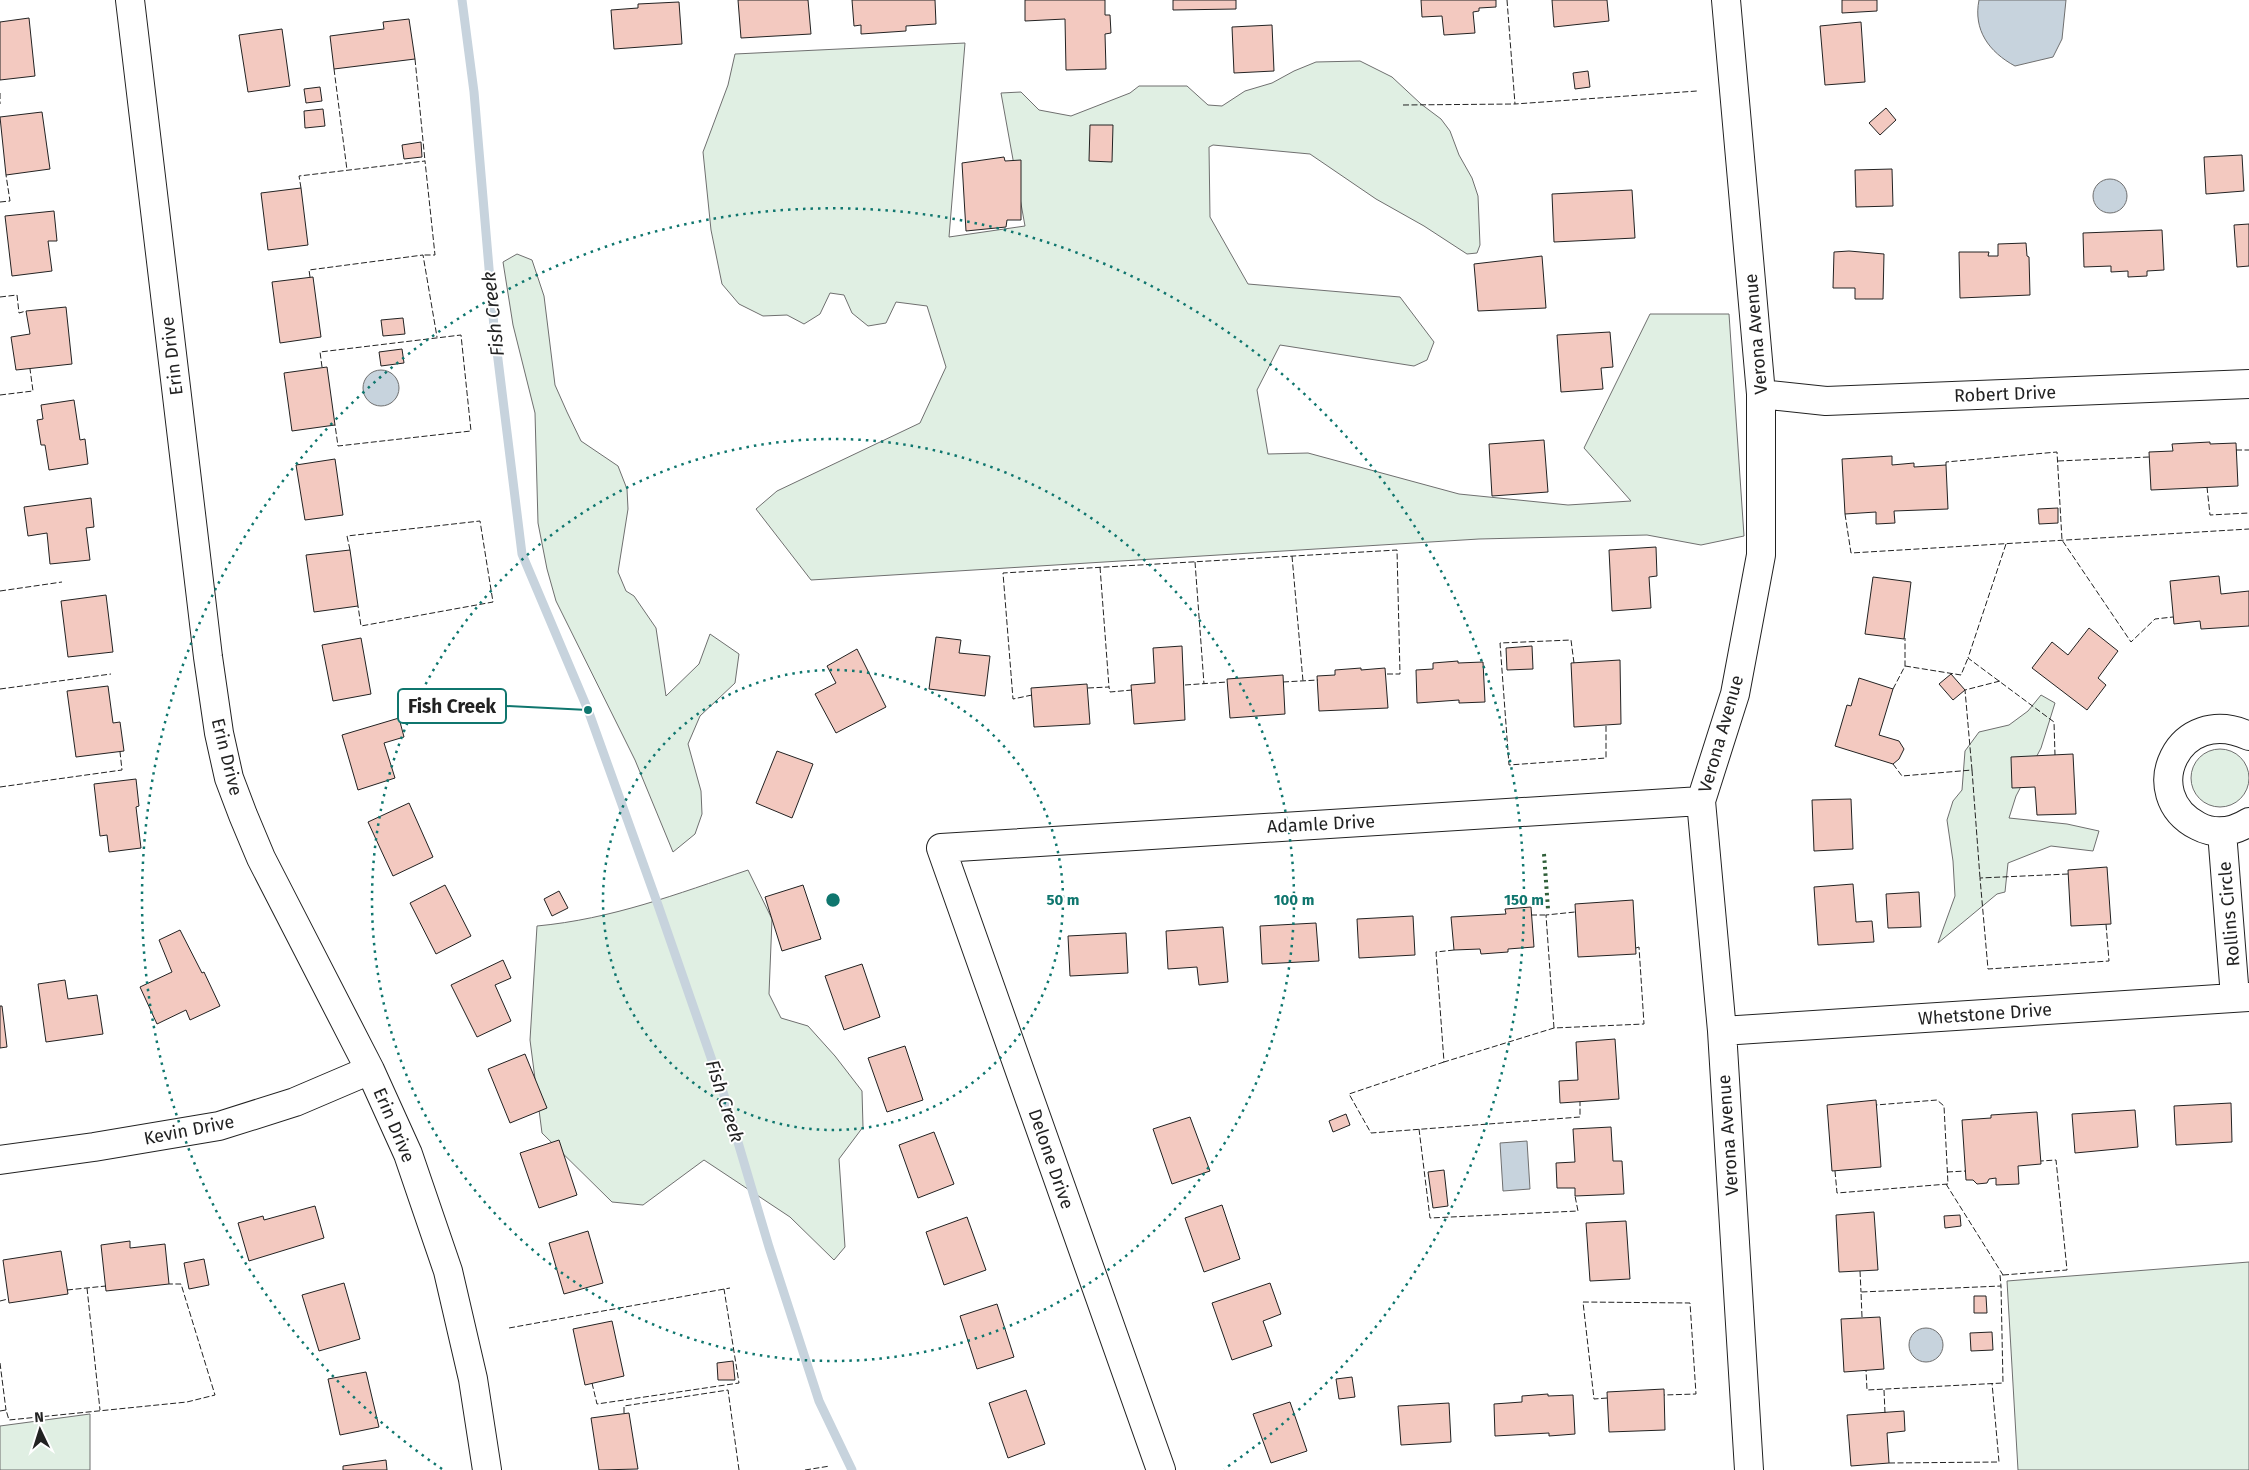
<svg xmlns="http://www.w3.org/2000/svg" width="2249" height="1470" font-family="'Fira Sans',sans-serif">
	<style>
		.green { fill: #e0efe3; stroke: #6f6f6f }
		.water { fill: #c7d3dd; stroke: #6f6f6f }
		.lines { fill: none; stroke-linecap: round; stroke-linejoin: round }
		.stream { stroke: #c7d3dd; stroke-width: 9 }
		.building { fill: #f3c9c0; stroke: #222 }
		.minor-casing { stroke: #222; stroke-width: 30 }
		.minor { stroke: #fff; stroke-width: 28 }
		.hedge { stroke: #2f5e38; stroke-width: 4; stroke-dasharray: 2.5 4; stroke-linecap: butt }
		.fence { stroke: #222; stroke-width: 1; stroke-dasharray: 6 2.5; stroke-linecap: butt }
		.ring { fill: none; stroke: #0f766e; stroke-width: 2.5; stroke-dasharray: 2.5 5 }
		.labels { text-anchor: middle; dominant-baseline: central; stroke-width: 4; stroke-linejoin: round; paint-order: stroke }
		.street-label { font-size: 18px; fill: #222; stroke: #fff }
		.water-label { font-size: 19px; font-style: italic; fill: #222; stroke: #fff }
		.centre { fill: #0f766e; stroke: #fff; stroke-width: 2.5 }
		.ring-label { font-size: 15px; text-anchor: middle; font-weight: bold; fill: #0f766e; stroke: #fff; stroke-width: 4; stroke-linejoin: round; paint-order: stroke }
		.leader { fill: none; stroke: #0f766e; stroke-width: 2 }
		.callout-dot { fill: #0f766e; stroke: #fff; stroke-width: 2 }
		.callout { fill: #fff; stroke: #0f766e; stroke-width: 2 }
		.callout-label { font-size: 19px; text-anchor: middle; font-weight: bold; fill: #222 }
	</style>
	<rect width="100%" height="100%" fill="#fff"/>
	<path class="green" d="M 965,43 L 949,237 L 1025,226 L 1001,93 L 1021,92 L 1039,110 L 1071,116 L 1130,93 L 1139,86 L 1187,86 L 1208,105 L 1222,106 L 1245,91 L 1272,83 L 1294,71 L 1316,62 L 1360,61 L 1392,77 L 1421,104 L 1441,119 L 1450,131 L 1459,155 L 1472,178 L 1478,196 L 1480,245 L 1477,253 L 1467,254 L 1424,226 L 1376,199 L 1310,154 L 1213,145 L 1209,147 L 1210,217 L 1248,284 L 1400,297 L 1434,342 L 1427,360 L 1414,366 L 1280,345 L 1257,390 L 1268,454 L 1308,453 L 1459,494 L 1568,505 L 1631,501 L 1584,448 L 1650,314 L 1729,314 L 1744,536 L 1701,545 L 1647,535 L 1479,539 L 811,580 L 756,509 L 777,491 L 920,423 L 946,367 L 927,306 L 896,302 L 886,323 L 868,326 L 852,313 L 844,295 L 830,293 L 820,314 L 804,324 L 787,315 L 763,316 L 739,304 L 722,284 L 711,230 L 703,152 L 728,85 L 735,54 Z
		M 517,254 L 532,260 L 544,296 L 555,385 L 567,412 L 581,441 L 618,466 L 627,489 L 628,509 L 618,572 L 626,591 L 634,596 L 656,628 L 666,696 L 699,664 L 710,634 L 739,654 L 735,683 L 700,716 L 688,744 L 701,791 L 702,814 L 695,834 L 673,852 L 635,760 L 556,601 L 547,569 L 538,523 L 535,413 L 513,325 L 503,262 Z
		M 2041,695 L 2055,703 L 2041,748 L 2016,796 L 2009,818 L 2067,824 L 2099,831 L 2093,851 L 2051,846 L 2008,863 L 2005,892 L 1997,894 L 1938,943 L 1955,896 L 1953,861 L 1947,820 L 1953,801 L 1962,790 L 1965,751 L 1979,732 L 2009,725 L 2028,711 Z
		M2191 778a29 29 0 1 1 58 0a29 29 0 1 1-58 0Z
		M 748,870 L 772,919 L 769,994 L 781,1018 L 808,1026 L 835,1056 L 862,1091 L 863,1127 L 839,1159 L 845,1247 L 834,1260 L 790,1217 L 704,1160 L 643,1205 L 612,1202 L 542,1133 L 530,1040 L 537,926 C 612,919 677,894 748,870 Z
		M 2249,1262 L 2249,1470 L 2018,1470 L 2007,1281 Z
		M 90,1414 L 90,1470 L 0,1470 L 0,1426 Z"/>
	<path class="water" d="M 1979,0 L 2066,0 L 2062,39 L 2053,57 L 2015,66 C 1989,52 1973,30 1979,0 Z
		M2093 196a17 17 0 1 1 34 0a17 17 0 1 1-34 0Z
		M363 388a18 18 0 1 1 36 0a18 18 0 1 1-36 0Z
		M 1527,1141 L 1530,1189 L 1503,1191 L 1500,1143 Z
		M1909 1345a17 17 0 1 1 34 0a17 17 0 1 1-34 0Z"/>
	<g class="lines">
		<path class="stream" d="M 462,0 L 474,92 L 494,327 L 522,554 L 588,710 L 658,905 L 724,1095 L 769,1247 L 819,1401 L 852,1470"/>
	</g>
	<path class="building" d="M 738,0 L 808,0 L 811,34 L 741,38 Z
		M 852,0 L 935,0 L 936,24 L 906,26 L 906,31 L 861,34 L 861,25 L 854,26 Z
		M 1025,0 L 1105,0 L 1105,15 L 1110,15 L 1111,33 L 1105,34 L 1106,69 L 1066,70 L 1065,19 L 1025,21 Z
		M 1173,0 L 1236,0 L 1236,9 L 1173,10 Z
		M 1421,0 L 1496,0 L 1496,7 L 1479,8 L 1479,11 L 1473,12 L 1475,33 L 1444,35 L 1442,16 L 1422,17 Z
		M 1552,0 L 1607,0 L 1609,21 L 1554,27 Z
		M 1842,0 L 1877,0 L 1877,11 L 1842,13 Z
		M 679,2 L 682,44 L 614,49 L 611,10 L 638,8 L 638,4 Z
		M 29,18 L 35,76 L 0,80 L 0,22 Z
		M 409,19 L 415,59 L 334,69 L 330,36 L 384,29 L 383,22 Z
		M 1861,22 L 1865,82 L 1825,85 L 1820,26 Z
		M 1272,25 L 1274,71 L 1234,73 L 1232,27 Z
		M 282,29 L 290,86 L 248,92 L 239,35 Z
		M 1588,71 L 1590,87 L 1575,89 L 1573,73 Z
		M 320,87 L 322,101 L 306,103 L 304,89 Z
		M 1886,108 L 1896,120 L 1880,135 L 1869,123 Z
		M 323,109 L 325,126 L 305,128 L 304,111 Z
		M 42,112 L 50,169 L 6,175 L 0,117 Z
		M 1090,125 L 1113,125 L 1112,162 L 1089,161 Z
		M 421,142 L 422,157 L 404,159 L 402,145 Z
		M 2242,155 L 2244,191 L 2206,194 L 2204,157 Z
		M 1004,157 L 1005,161 L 1021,160 L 1021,220 L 1007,220 L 1006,227 L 966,231 L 962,163 Z
		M 1892,169 L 1893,206 L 1856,207 L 1855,170 Z
		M 301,188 L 308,245 L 268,250 L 261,193 Z
		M 1632,190 L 1635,238 L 1554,242 L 1552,194 Z
		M 54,211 L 57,241 L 48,241 L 52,271 L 12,276 L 5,216 Z
		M 2249,224 L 2249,266 L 2237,267 L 2234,225 Z
		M 2162,230 L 2164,270 L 2147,271 L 2147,276 L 2128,277 L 2128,271 L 2111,272 L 2111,266 L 2084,267 L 2083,233 Z
		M 2026,243 L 2027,256 L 2029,257 L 2030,295 L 1960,298 L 1959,252 L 1989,252 L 1988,256 L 1998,256 L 1998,244 Z
		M 1849,251 L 1884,254 L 1883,299 L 1855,299 L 1855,288 L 1833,288 L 1834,252 Z
		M 1542,256 L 1546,308 L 1478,311 L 1474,264 Z
		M 313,277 L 321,337 L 280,343 L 272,282 Z
		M 66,307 L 72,364 L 16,370 L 11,337 L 30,334 L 26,311 Z
		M 403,318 L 405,334 L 383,336 L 381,320 Z
		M 1610,332 L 1613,367 L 1601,368 L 1603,389 L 1561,392 L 1557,335 Z
		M 402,349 L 404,363 L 381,366 L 379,352 Z
		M 327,367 L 335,425 L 292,431 L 284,373 Z
		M 74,400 L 80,440 L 85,439 L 88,464 L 49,470 L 45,445 L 41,445 L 37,420 L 43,419 L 41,405 Z
		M 1544,440 L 1548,492 L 1492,496 L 1489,444 Z
		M 2210,442 L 2210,444 L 2236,443 L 2238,486 L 2151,490 L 2149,452 L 2173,451 L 2172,444 Z
		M 1892,456 L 1892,465 L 1914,463 L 1914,467 L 1946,465 L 1948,509 L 1894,511 L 1895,523 L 1876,524 L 1876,512 L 1845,514 L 1842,459 Z
		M 335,459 L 343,515 L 305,520 L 296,465 Z
		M 91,498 L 94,527 L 86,528 L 90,560 L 50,564 L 47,533 L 28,536 L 24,507 Z
		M 2058,508 L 2058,523 L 2039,524 L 2038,509 Z
		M 1656,547 L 1657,576 L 1649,577 L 1651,608 L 1612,611 L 1609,550 Z
		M 350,550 L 358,606 L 314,612 L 306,555 Z
		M 2219,576 L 2221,594 L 2249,591 L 2249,626 L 2201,629 L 2200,621 L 2174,624 L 2170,581 Z
		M 1873,577 L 1911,582 L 1904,639 L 1865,634 Z
		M 106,595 L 113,652 L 68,657 L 61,601 Z
		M 2089,628 L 2118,651 L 2098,678 L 2106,685 L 2087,710 L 2032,668 L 2052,642 L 2068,655 Z
		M 936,637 L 961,640 L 959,653 L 990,656 L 985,696 L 929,689 Z
		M 361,638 L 371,694 L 333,701 L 322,645 Z
		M 1182,646 L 1185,720 L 1134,724 L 1131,685 L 1155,683 L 1153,648 Z
		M 1532,646 L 1533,669 L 1507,670 L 1506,648 Z
		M 857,649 L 886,707 L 836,733 L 815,694 L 836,683 L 827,666 Z
		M 1620,660 L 1621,724 L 1574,727 L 1571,663 Z
		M 1458,661 L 1458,663 L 1483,662 L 1485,702 L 1459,703 L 1459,700 L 1417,703 L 1416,670 L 1433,669 L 1433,663 Z
		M 1361,668 L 1361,670 L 1385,668 L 1388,708 L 1319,711 L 1317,676 L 1335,675 L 1335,670 Z
		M 1951,674 L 1965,690 L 1953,700 L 1939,684 Z
		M 1283,675 L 1285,714 L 1230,718 L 1227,679 Z
		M 1859,678 L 1893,689 L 1879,735 L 1899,741 L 1904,749 L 1899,759 L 1893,764 L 1835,746 L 1847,705 L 1851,706 Z
		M 1087,684 L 1090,724 L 1034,727 L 1031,688 Z
		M 108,686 L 113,723 L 120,722 L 124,751 L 76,757 L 67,691 Z
		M 399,718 L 404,737 L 384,743 L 395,778 L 358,790 L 342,735 Z
		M 777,751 L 813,764 L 792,818 L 756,803 Z
		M 2073,754 L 2076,814 L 2037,815 L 2035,787 L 2012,788 L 2011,757 Z
		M 136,779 L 139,806 L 136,807 L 141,848 L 109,852 L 107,835 L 100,836 L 94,784 Z
		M 1851,799 L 1853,849 L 1814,851 L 1812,800 Z
		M 409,803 L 433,857 L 393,876 L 368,822 Z
		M 2107,867 L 2111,924 L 2071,926 L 2068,870 Z
		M 1853,884 L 1856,922 L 1872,921 L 1874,942 L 1818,945 L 1814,887 Z
		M 445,885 L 471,936 L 436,954 L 410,903 Z
		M 803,885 L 821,939 L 782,951 L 765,897 Z
		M 559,891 L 568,908 L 552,916 L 544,899 Z
		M 1919,892 L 1921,927 L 1888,928 L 1886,894 Z
		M 1633,900 L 1636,954 L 1578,957 L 1575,904 Z
		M 1531,907 L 1534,947 L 1508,949 L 1508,952 L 1481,954 L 1480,949 L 1454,950 L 1451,917 L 1506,914 L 1505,909 Z
		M 1413,916 L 1415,955 L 1359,958 L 1357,919 Z
		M 1316,923 L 1319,961 L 1262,964 L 1260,926 Z
		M 1223,927 L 1228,982 L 1199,985 L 1197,967 L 1168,969 L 1166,931 Z
		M 180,930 L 202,973 L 204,972 L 220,1006 L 190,1020 L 186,1010 L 157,1024 L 140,987 L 172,972 L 159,940 Z
		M 1126,933 L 1128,973 L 1070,976 L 1068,936 Z
		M 503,960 L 511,978 L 495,985 L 511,1021 L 477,1037 L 451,985 Z
		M 862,964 L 880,1017 L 844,1030 L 825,976 Z
		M 65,980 L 68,999 L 97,995 L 103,1034 L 46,1042 L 38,984 Z
		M 0,1006 L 2,1006 L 7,1047 L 0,1048 Z
		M 1615,1039 L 1619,1099 L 1560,1103 L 1559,1081 L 1578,1080 L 1576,1042 Z
		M 905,1046 L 923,1100 L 887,1112 L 868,1058 Z
		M 525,1054 L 547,1108 L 510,1123 L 488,1069 Z
		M 1876,1100 L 1881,1167 L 1832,1171 L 1827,1105 Z
		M 2231,1103 L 2232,1142 L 2176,1145 L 2174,1106 Z
		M 2135,1110 L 2138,1147 L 2075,1153 L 2072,1114 Z
		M 2037,1112 L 2041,1164 L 2018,1166 L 2019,1184 L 1996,1185 L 1996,1178 L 1989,1179 L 1987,1183 L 1977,1184 L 1973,1180 L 1966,1180 L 1962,1120 L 1991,1118 L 1991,1115 Z
		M 1346,1114 L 1350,1125 L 1333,1132 L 1329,1121 Z
		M 1190,1117 L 1210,1171 L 1172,1184 L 1153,1129 Z
		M 1611,1127 L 1613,1161 L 1622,1161 L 1624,1194 L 1575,1196 L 1575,1188 L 1557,1188 L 1556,1163 L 1575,1162 L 1573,1129 Z
		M 934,1132 L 954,1184 L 918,1198 L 899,1145 Z
		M 559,1140 L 577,1195 L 539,1208 L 520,1153 Z
		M 1444,1170 L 1448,1206 L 1433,1208 L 1428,1172 Z
		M 1222,1205 L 1240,1259 L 1204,1272 L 1185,1218 Z
		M 315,1206 L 324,1238 L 249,1261 L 238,1223 L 263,1216 L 264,1220 Z
		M 1874,1212 L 1878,1270 L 1839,1272 L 1836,1215 Z
		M 1960,1215 L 1961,1226 L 1945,1228 L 1944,1216 Z
		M 967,1217 L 986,1270 L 944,1285 L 926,1232 Z
		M 1626,1221 L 1630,1279 L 1590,1281 L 1586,1223 Z
		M 588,1231 L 603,1283 L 564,1294 L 549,1243 Z
		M 130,1241 L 130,1248 L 165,1244 L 169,1284 L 106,1291 L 101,1245 Z
		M 61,1251 L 68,1294 L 9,1303 L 3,1260 Z
		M 204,1259 L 209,1285 L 189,1289 L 184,1263 Z
		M 344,1283 L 360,1339 L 319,1351 L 302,1295 Z
		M 1270,1283 L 1281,1314 L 1263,1321 L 1272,1346 L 1232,1360 L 1212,1303 Z
		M 1974,1296 L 1986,1296 L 1987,1313 L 1974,1313 Z
		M 997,1304 L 1014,1357 L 977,1369 L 960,1316 Z
		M 1880,1317 L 1884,1369 L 1844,1372 L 1841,1319 Z
		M 612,1321 L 624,1376 L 585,1385 L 573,1329 Z
		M 1992,1332 L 1993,1350 L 1971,1351 L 1970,1333 Z
		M 733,1361 L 735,1380 L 718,1380 L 717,1363 Z
		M 366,1372 L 379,1427 L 340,1435 L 328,1379 Z
		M 1352,1377 L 1355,1397 L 1339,1399 L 1336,1379 Z
		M 1664,1389 L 1665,1430 L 1609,1432 L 1607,1392 Z
		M 1026,1390 L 1045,1444 L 1008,1458 L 989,1403 Z
		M 1548,1394 L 1548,1396 L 1573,1395 L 1575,1434 L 1549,1436 L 1549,1433 L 1495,1436 L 1494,1404 L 1522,1402 L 1522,1396 Z
		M 1290,1402 L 1307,1451 L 1271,1463 L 1253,1414 Z
		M 1449,1403 L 1451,1442 L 1401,1445 L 1398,1406 Z
		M 1904,1411 L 1905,1431 L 1887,1433 L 1889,1463 L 1851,1466 L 1847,1415 Z
		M 629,1413 L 638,1469 L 599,1470 L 591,1418 Z
		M 386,1460 L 387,1470 L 343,1470 L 343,1466 Z"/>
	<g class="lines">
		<defs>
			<path id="minor" d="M 130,0 L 208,657 L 219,733 L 229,778 L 243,815 L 261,858 L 370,1070 L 408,1154 L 448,1271 L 473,1379 L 487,1470
				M 1726,0 L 1761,394 L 1761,555 L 1735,694 L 1701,801 L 1722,1031 L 1749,1470
				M 1761,394 L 1826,401 L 2249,384
				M 2249,736 C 2178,703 2137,795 2198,826 C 2215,835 2233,832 2249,822
				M 2222,832 L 2235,997
				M 1722,1031 L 2249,997
				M 0,1160 L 94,1147 L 219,1126 L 295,1102 L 370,1070
				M 1161,1470 L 941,848 L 1701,801"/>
		</defs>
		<use href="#minor" class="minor-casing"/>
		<use href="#minor" class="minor"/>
		<path class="hedge" d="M 1544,854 L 1548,909"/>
		<path class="fence" d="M 1507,0 L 1515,104 L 1697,91
			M 415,59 L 425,161
			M 334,69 L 347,170
			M 0,93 L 0,104
			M 1403,105 L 1515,104
			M 301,188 L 299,176 L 425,161 L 435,255 L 423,255
			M 0,202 L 10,201 L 6,175
			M 310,277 L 309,270 L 423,255 L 437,337
			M 0,297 L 17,295 L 19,313 L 26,311
			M 322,367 L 320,352 L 461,335 L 471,431 L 338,446 L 335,425
			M 0,395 L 33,391 L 30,369
			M 2236,450 L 2249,450
			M 2058,461 L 2149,457
			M 1946,465 L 1946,462 L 2057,452 L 2062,540 L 2131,642 L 2155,619 L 2173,617
			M 2207,487 L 2210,515 L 2249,513
			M 1845,514 L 1851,553 L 2249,529
			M 2006,544 L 1968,658 L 2054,722 L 2055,755
			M 350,550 L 347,536 L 480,521 L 493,602 L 361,626 L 358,606
			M 1292,556 L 1303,681
			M 1195,562 L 1204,684
			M 1100,567 L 1109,687
			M 0,591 L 62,582
			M 1574,663 L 1571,640 L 1500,643 L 1509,765 L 1606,758 L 1606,725
			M 1905,666 L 1961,675 L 1968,658
			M 1283,682 L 1318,680
			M 1185,685 L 1227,682
			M 1088,688 L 1109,687 L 1110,692 L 1132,690
			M 0,689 L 111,674
			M 1893,689 L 1905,666 L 1905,638
			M 1032,695 L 1013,699 L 1003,573 L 1397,550 L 1400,674 L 1386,674
			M 1893,764 L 1902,776 L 1972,770 L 1965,690 L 2000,681
			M 1972,770 L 1980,878
			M 0,787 L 122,770 L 120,752
			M 2068,874 L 1980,878 L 1988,969 L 2109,961 L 2106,924
			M 1531,915 L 1546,915
			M 1454,950 L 1436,952 L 1444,1062 L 1554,1028 L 1644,1024 L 1639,947 L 1636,948
			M 1554,1028 L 1546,915 L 1575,912
			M 1444,1062 L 1349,1094 L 1371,1133 L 1580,1117 L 1580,1102
			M 1419,1129 L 1430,1218 L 1578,1211 L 1575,1196
			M 1835,1171 L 1837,1193 L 1948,1184 L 1944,1106 L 1937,1100 L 1876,1105
			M 1947,1172 L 1966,1171
			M 1946,1184 L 2003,1275 L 2000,1275 L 2001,1286
			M 1860,1271 L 1861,1292
			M 2003,1275 L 2067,1270 L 2056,1160 L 2041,1161
			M 87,1288 L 100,1410
			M 67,1290 L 106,1286
			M 0,1301 L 8,1299
			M 1862,1317 L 1861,1292 L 2001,1286 L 2003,1383 L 1867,1390 L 1866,1370
			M 509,1328 L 730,1288
			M 0,1363 L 6,1410
			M 592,1383 L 597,1404 L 739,1383 L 724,1289
			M 1884,1390 L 1885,1413
			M 1607,1398 L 1594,1399 L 1583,1302 L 1690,1303 L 1696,1394 L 1664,1395
			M 0,1411 L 6,1410 L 9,1420 L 187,1402 L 215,1395 L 181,1284 L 169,1284
			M 624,1413 L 624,1406 L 728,1390 L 739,1470
			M 1889,1463 L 1999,1462 L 1992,1383
			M 805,1470 L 830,1466"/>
	</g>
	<g class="ring">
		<circle cx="833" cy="900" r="230"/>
		<circle cx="833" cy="900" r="461"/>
		<path d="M442 1469A691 691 0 1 1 1224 1469"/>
	</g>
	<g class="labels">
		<g class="street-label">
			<text transform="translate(1756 334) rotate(-95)">Verona Avenue</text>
			<text transform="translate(172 356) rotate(-97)">Erin Drive</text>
			<text transform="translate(2005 394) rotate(-2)">Robert Drive</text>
			<text transform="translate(1721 734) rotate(-74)">Verona Avenue</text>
			<text transform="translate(227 757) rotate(76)">Erin Drive</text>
			<text transform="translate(1321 824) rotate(-3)">Adamle Drive</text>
			<text transform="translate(2229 914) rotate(-95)">Rollins Circle</text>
			<text transform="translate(1985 1014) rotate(-4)">Whetstone Drive</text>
			<text transform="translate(394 1125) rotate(67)">Erin Drive</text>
			<text transform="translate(189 1130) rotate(-11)">Kevin Drive</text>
			<text transform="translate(1728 1135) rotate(-94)">Verona Avenue</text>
			<text transform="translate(1051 1159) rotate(71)">Delone Drive</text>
		</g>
		<g class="water-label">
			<text transform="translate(493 314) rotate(-96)">Fish Creek</text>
			<text transform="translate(725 1101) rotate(72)">Fish Creek</text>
		</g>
	</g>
	<circle cx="833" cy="900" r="8" class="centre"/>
	<g class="ring-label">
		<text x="1063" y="905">50 m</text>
		<text x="1294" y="905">100 m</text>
		<text x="1524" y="905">150 m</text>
	</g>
	<path class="leader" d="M588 710L506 706"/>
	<circle class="callout-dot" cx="588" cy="710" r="5"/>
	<rect class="callout" x="398" y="689" width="108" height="34" rx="5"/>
	<g class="callout-label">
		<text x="452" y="713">Fish Creek</text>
	</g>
	<g transform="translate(40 1430) rotate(356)" stroke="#ffffff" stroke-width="4" paint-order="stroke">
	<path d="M0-4L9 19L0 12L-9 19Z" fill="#222222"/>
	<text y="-8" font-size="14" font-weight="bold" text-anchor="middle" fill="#222222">N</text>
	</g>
</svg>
